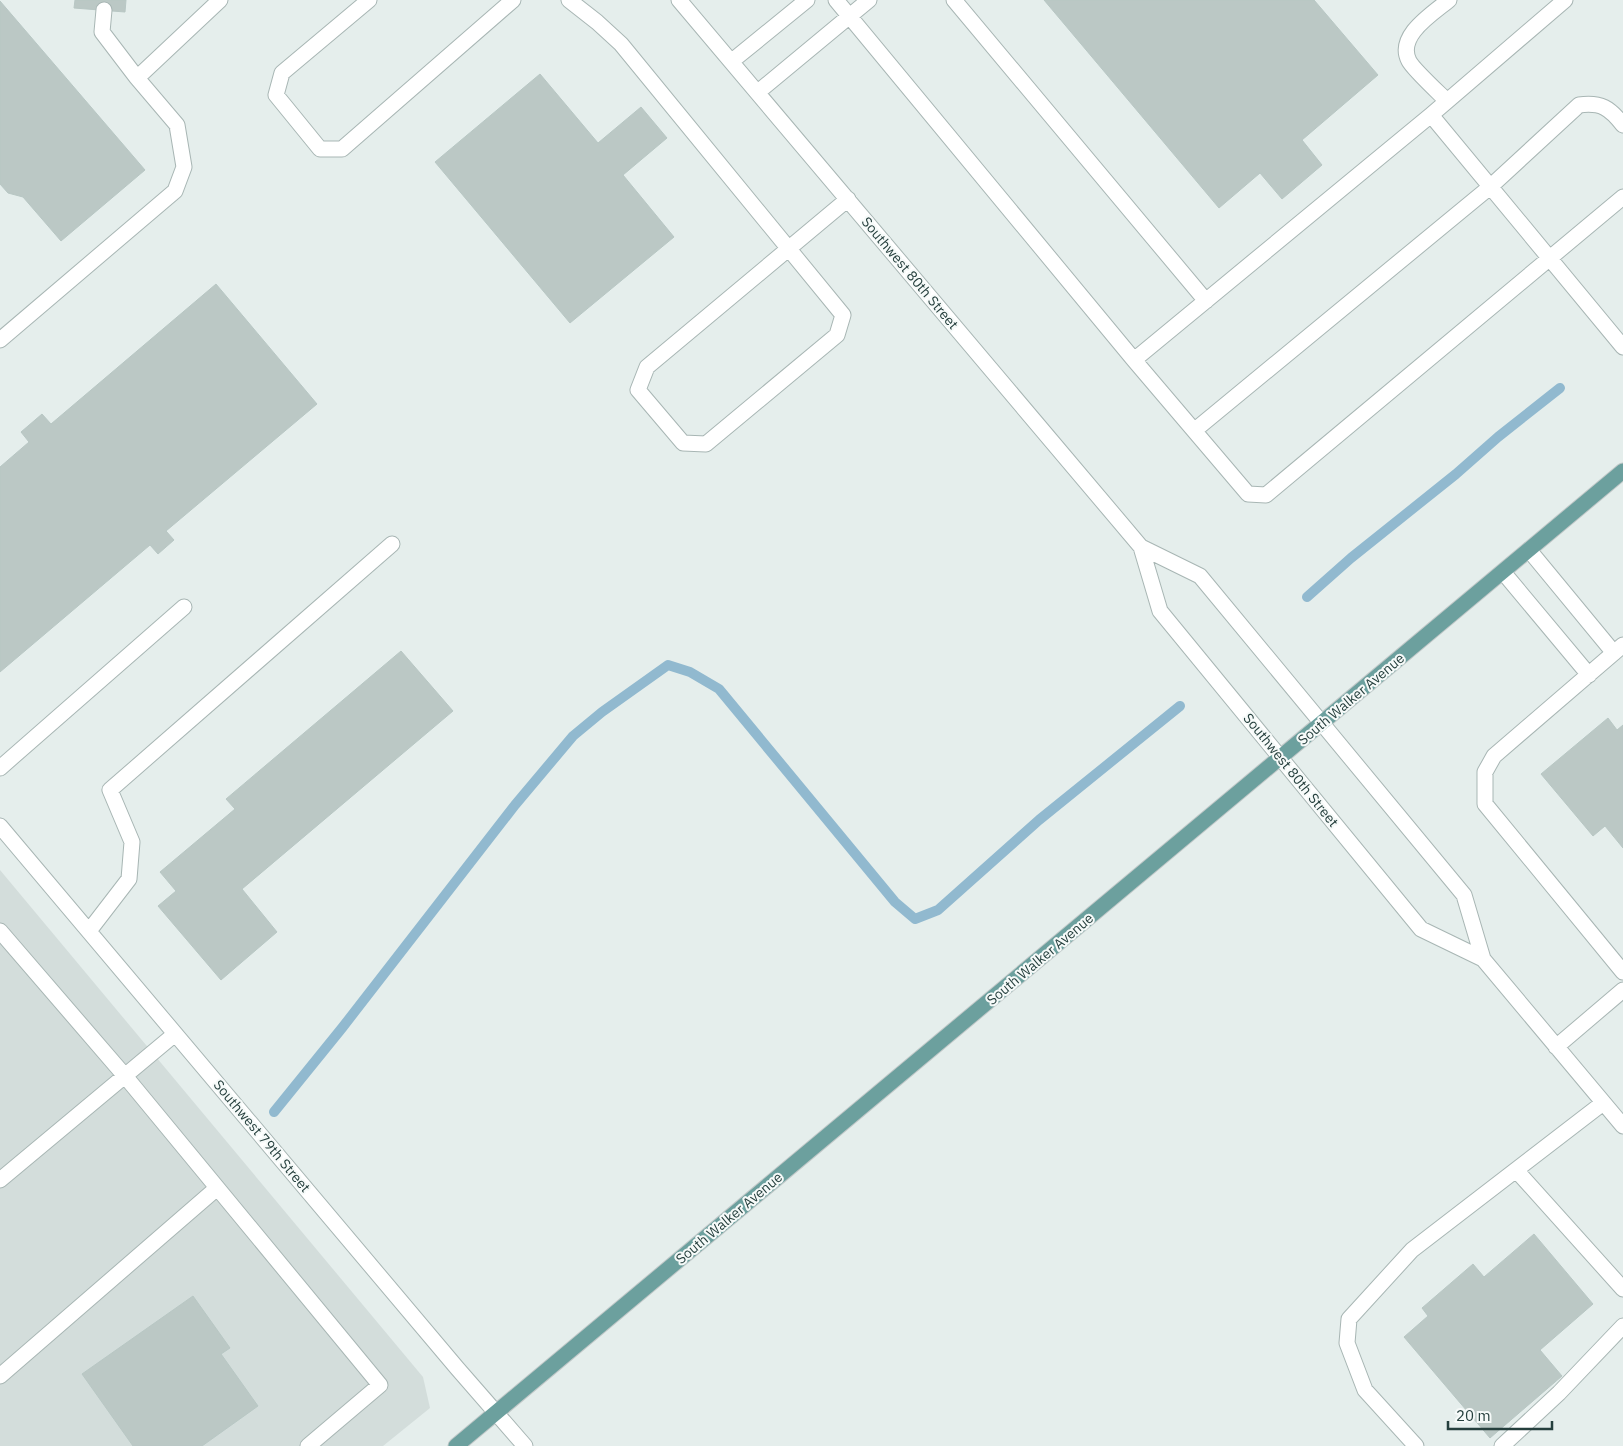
<svg xmlns="http://www.w3.org/2000/svg" width="1623" height="1446" font-family="'IBM Plex Sans',sans-serif">
	<style>
		.built { fill: #d3dddb }
		.lines { fill: none; stroke-linecap: round; stroke-linejoin: round }
		.stream { stroke: #91b9cf; stroke-width: 10 }
		.building { fill: #bbc8c5; stroke: #b8c7c4 }
		.minor-casing { stroke: #a8b6b4; stroke-width: 17 }
		.major-casing { stroke: #c2c9c9; stroke-width: 17 }
		.minor { stroke: #fff; stroke-width: 15 }
		.major { stroke: #6ca09e; stroke-width: 15 }
		.labels { text-anchor: middle; dominant-baseline: central; stroke-width: 4; stroke-linejoin: round; paint-order: stroke }
		.street-label { font-size: 14px; fill: #253f3d; stroke: #f6faf9 }
	</style>
	<rect width="100%" height="100%" fill="#e5eeec"/>
	<path class="built" d="M 0,870 L 423,1377 L 430,1408 L 383,1446 L 0,1446 Z"/>
	<g class="lines">
		<path class="stream" d="M 1307,597 L 1351,558 L 1456,474 L 1498,437 L 1560,388
			M 274,1112 L 342,1028 L 515,805 L 573,736 L 602,712 L 668,665 L 690,672 L 719,689 L 895,902 L 915,919 L 938,910 L 1039,820 L 1180,706"/>
	</g>
	<path class="building" d="M 75,0 L 126,0 L 125,12 L 74,8 Z
		M 1044,0 L 1314,0 L 1378,75 L 1302,140 L 1322,165 L 1282,199 L 1260,173 L 1219,208 Z
		M 0,1 L 145,170 L 61,241 L 23,197 L 8,193 L 0,184 Z
		M 540,74 L 598,143 L 641,107 L 667,138 L 623,175 L 674,237 L 570,323 L 435,162 Z
		M 216,284 L 317,404 L 166,531 L 174,540 L 158,554 L 150,545 L 0,672 L 0,467 L 29,442 L 21,432 L 42,414 L 51,424 Z
		M 401,651 L 453,711 L 242,889 L 277,932 L 221,980 L 158,906 L 176,891 L 160,872 L 235,809 L 226,799 Z
		M 1608,718 L 1617,730 L 1623,725 L 1623,848 L 1605,826 L 1593,836 L 1541,774 Z
		M 1534,1234 L 1593,1304 L 1540,1350 L 1562,1376 L 1490,1438 L 1404,1337 L 1428,1316 L 1422,1308 L 1473,1264 L 1484,1277 Z
		M 193,1296 L 230,1348 L 221,1354 L 258,1406 L 202,1446 L 133,1446 L 82,1374 Z"/>
	<g class="lines">
		<defs>
			<path id="minor" d="M 369,0 L 282,73 L 276,95 L 320,149 L 342,149 L 513,0
				M 569,0 L 597,22 L 621,44 L 843,315 L 837,335 L 706,444 L 683,443 L 638,390 L 647,367 L 848,199
				M 679,0 L 1141,547 L 1200,576 L 1464,895 L 1483,959 L 1623,1126
				M 836,0 L 1134,360 L 1248,494 L 1266,495 L 1623,197
				M 954,0 L 1206,301
				M 104,10 L 102,32 L 137,78
				M 732,61 L 807,0
				M 758,92 L 869,0
				M 1447,101 C 1439,93 1413,69 1409,61 C 1396,36 1432,14 1449,0
				M 1431,115 L 1623,347
				M 0,340 L 175,191 L 184,167 L 177,125 L 137,78 L 220,0
				M 1134,360 L 1431,115 L 1565,0
				M 1195,430 L 1490,187 L 1579,105 C 1601,102 1610,108 1623,125
				M 1141,547 L 1160,611 L 1421,929 L 1483,959
				M 1529,550 L 1614,653
				M 1503,572 L 1589,675
				M 1623,645 L 1494,756 L 1485,772 L 1485,804 L 1623,972
				M 0,768 L 184,607
				M 0,826 L 457,1368 L 525,1446
				M 0,931 L 125,1076 L 380,1385 L 308,1446
				M 89,931 L 129,879 L 132,842 L 110,790 L 392,544
				M 1556,1047 L 1623,990
				M 1516,1170 L 1623,1289
				M 0,1180 L 175,1034
				M 0,1376 L 217,1188
				M 1416,1446 L 1365,1390 L 1347,1343 L 1349,1319 L 1412,1250 L 1603,1103
				M 1502,1446 L 1559,1393 L 1623,1326"/>
			<path id="major" d="M 456,1446 L 1623,471"/>
		</defs>
		<use href="#minor" class="minor-casing"/>
		<use href="#major" class="major-casing"/>
		<use href="#minor" class="minor"/>
		<use href="#major" class="major"/>
	</g>
	<g class="labels">
		<g class="street-label">
			<text transform="translate(910 273) rotate(50)">Southwest 80th Street</text>
			<text transform="translate(1351 699) rotate(-40)">South Walker Avenue</text>
			<text transform="translate(1291 770) rotate(51)">Southwest 80th Street</text>
			<text transform="translate(1040 959) rotate(-40)">South Walker Avenue</text>
			<text transform="translate(262 1136) rotate(50)">Southwest 79th Street</text>
			<text transform="translate(729 1218) rotate(-40)">South Walker Avenue</text>
		</g>
	</g>
	<path d="M1448 1421v8h104v-8" fill="none" stroke="#253f3d" stroke-width="2.5"/>
	<text x="1456" y="1421" font-size="15" fill="#253f3d" stroke="#f6faf9" stroke-width="4" paint-order="stroke">20 m</text>
</svg>
